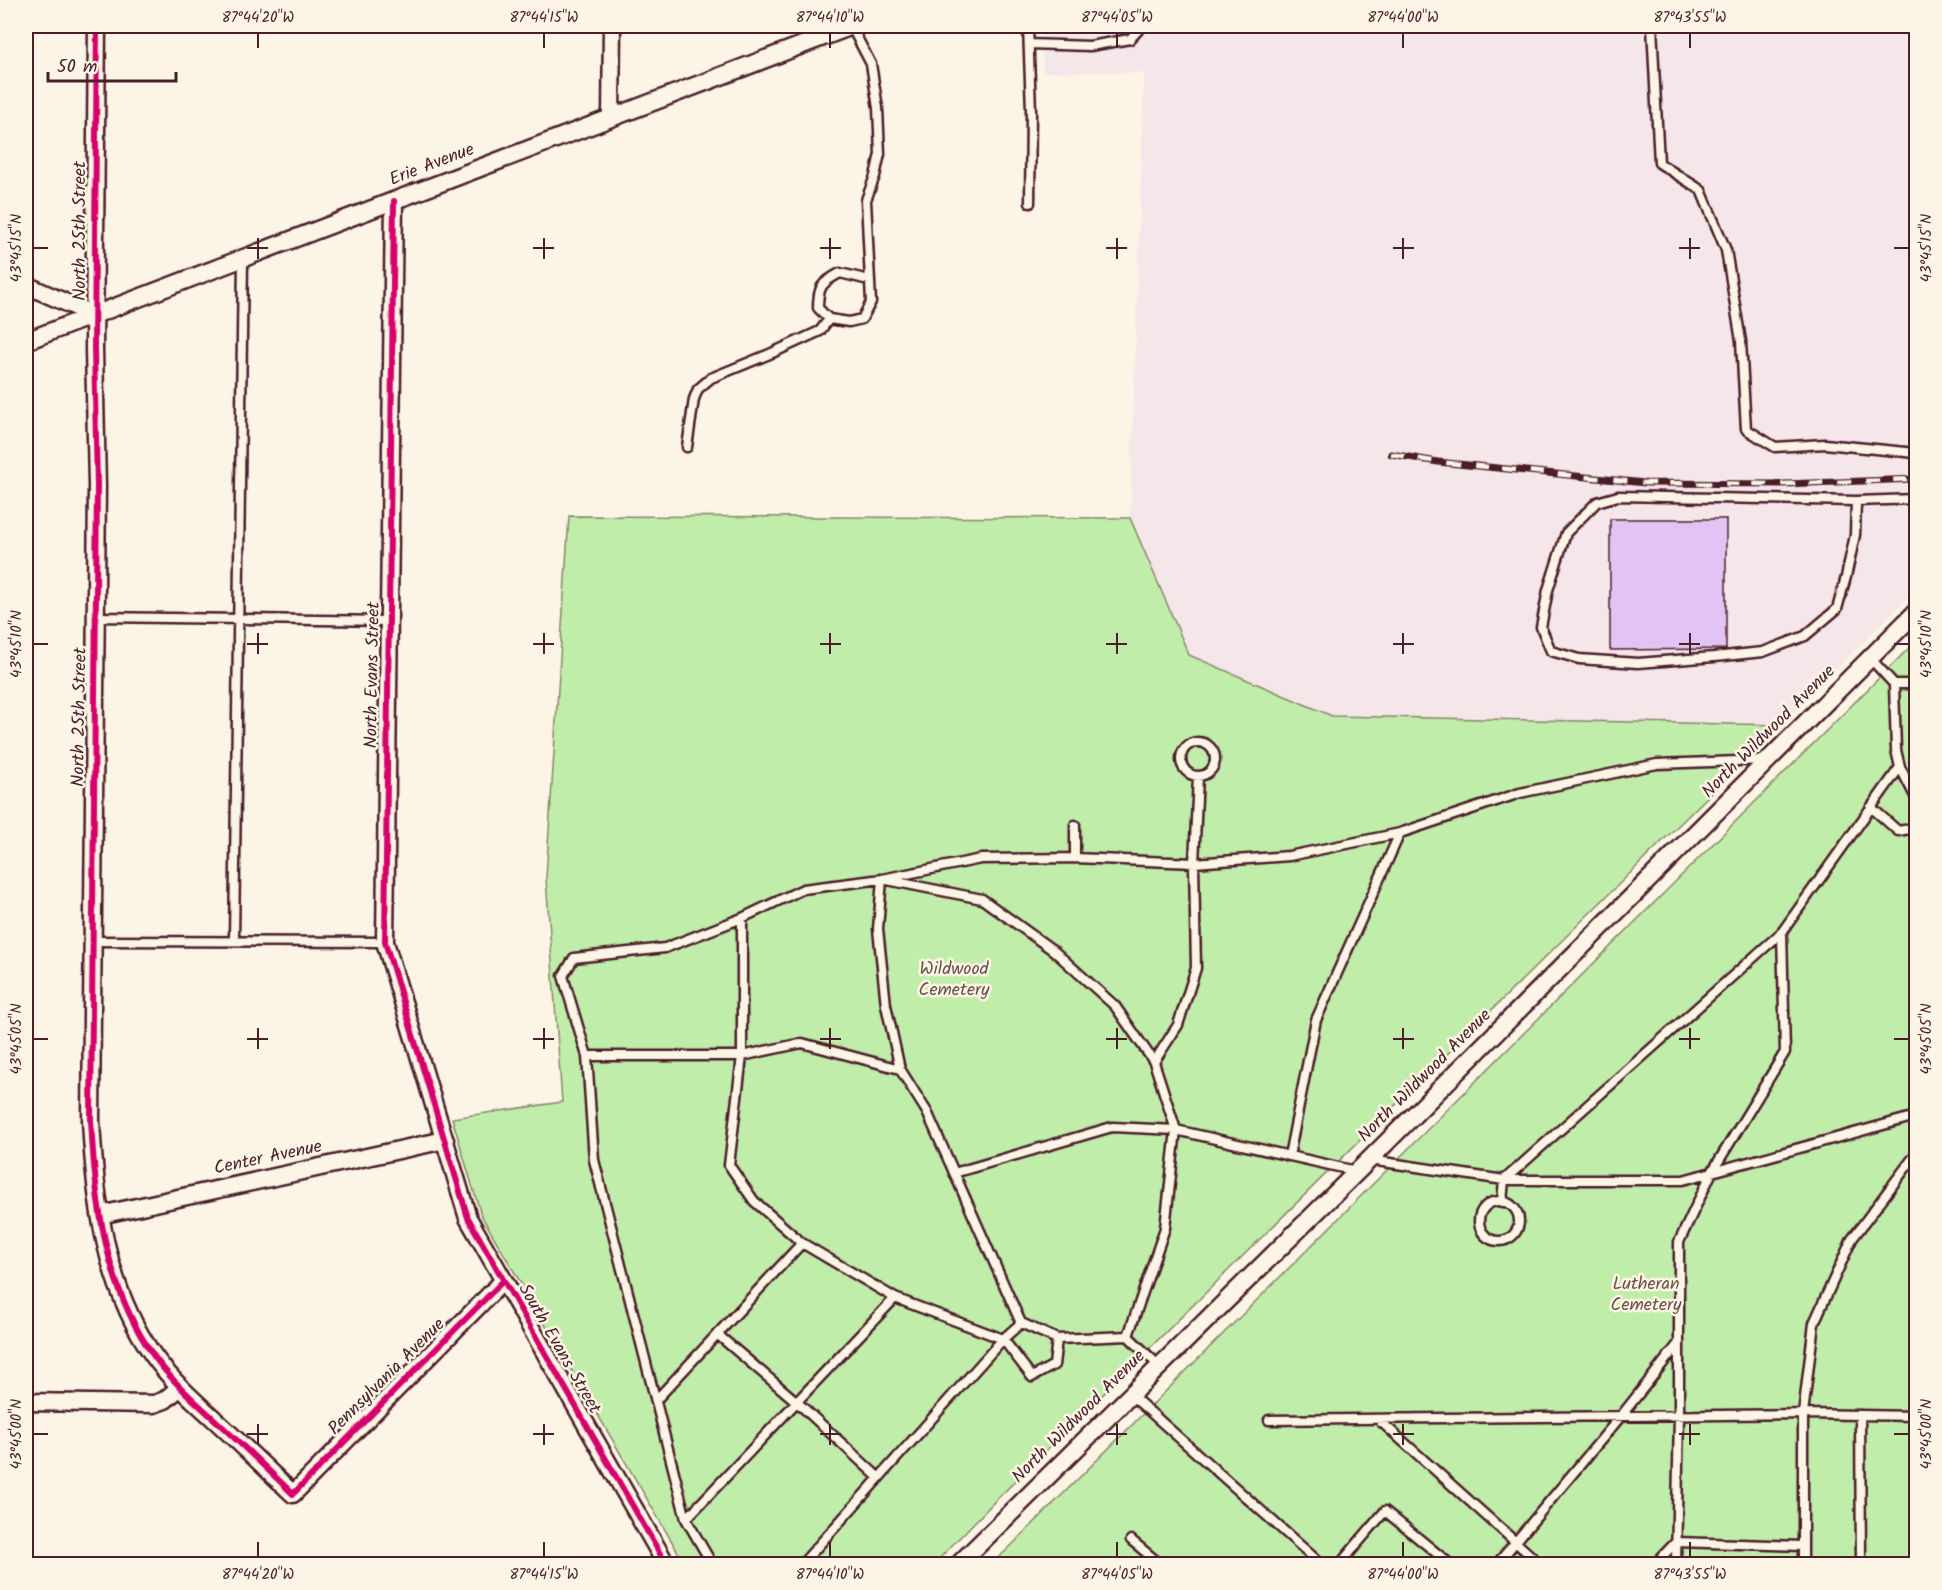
<svg xmlns="http://www.w3.org/2000/svg" width="1942" height="1590" font-family="Kalam,sans-serif">
	<style>
		.built { fill: #f4e6e9 }
		.green { fill: #c1edaa; stroke: #86866a; stroke-width: 1.5 }
		.building { fill: #e1c4f3; stroke: #4a1f2b; stroke-width: 1.5 }
		.lines { fill: none; stroke-linecap: round; stroke-linejoin: round }
		.lane-casing { stroke: #4a1f2b; stroke-width: 13 }
		.street-casing { stroke: #4a1f2b; stroke-width: 21 }
		.lane { stroke: #fcf5e5; stroke-width: 8 }
		.street { stroke: #fcf5e5; stroke-width: 16 }
		.rail-casing { stroke: #4a1f2b; stroke-width: 7 }
		.rail { stroke: #fcf5e5; stroke-width: 4.5; stroke-dasharray: 14; stroke-linecap: butt }
		.cycleway-casing { stroke: #fcf5e5; stroke-width: 10 }
		.cycleway { stroke: #d6006c; stroke-width: 6 }
		.ticks { fill: none; stroke: #4a1f2b; stroke-width: 2 }
		.labels { text-anchor: middle; dominant-baseline: central; stroke-width: 5; stroke-linejoin: round; paint-order: stroke }
		.street-label { font-size: 18px; fill: #4a1f2b; stroke: #fcf5e5 }
		.park-label { font-size: 18px; fill: #68524b; stroke: #fcf5e5 }
		.neatline { fill: none; stroke: #4a1f2b; stroke-width: 2 }
		.ticks-label { font-size: 15px; text-anchor: middle; fill: #4a1f2b }
	</style>
	<rect width="100%" height="100%" fill="#fcf5e5"/>
	<filter id="ink" filterUnits="userSpaceOnUse"><feTurbulence type="fractalNoise" baseFrequency=".0167" numOctaves="2"/><feDisplacementMap in="SourceGraphic" scale="12" xChannelSelector="R" yChannelSelector="G"/><feConvolveMatrix kernelMatrix="1 2 1 2 8 2 1 2 1" color-interpolation-filters="sRGB"/></filter>
	<g filter="url(#ink)">
		<path class="built" d="M 1042,26 L 1916,26 L 1916,589 L 1780,725 L 1332,716 L 1189,656 L 1130,518 L 1144,73 L 1043,72 Z"/>
		<path class="green" d="M 569,516 L 1130,518 L 1189,655 L 1332,716 L 1780,725 L 994,1502 L 934,1564 L 685,1564 L 481,1215 L 452,1118 L 562,1102 L 546,878 Z
			M 1916,641 L 1916,1564 L 992,1564 L 1013,1544 Z"/>
		<path class="building" d="M 1610,519 L 1726,519 L 1726,649 L 1610,650 Z"/>
		<g class="lines">
			<defs>
				<path id="lane" d="M 851,26 L 871,64 L 878,108 L 880,154 L 875,176 L 866,200 L 871,302 L 862,319 L 849,322 L 829,319 L 818,308 C 818,287 821,283 840,273 L 869,280
					M 1028,26 L 1031,111 L 1030,203
					M 1652,26 L 1659,163 L 1701,190 L 1726,250 L 1741,341 L 1746,429 L 1775,447 L 1825,444 L 1916,453
					M 1029,44 L 1090,46 L 1130,39 L 1142,26
					M 687,447 L 694,399 L 698,389 L 711,378 L 772,353 L 820,331 L 829,319
					M 1856,501 L 1855,535 L 1846,577 L 1837,609 L 1805,636 L 1763,652 L 1714,657 L 1638,663 L 1579,659 L 1551,651 L 1541,627 L 1548,590 L 1566,533 L 1597,502 L 1618,496 L 1856,501 L 1916,499
					M 96,617 L 389,621
					M 1870,658 L 1894,684 L 1916,684
					M 1894,684 L 1896,750 L 1900,767 L 1916,798
					M1181 759a17 17 0 1 1 34 0a17 17 0 1 1-34 0Z
					M 1871,807 L 1898,831 L 1916,828
					M 1075,825 L 1075,858
					M 742,918 L 742,1056 L 729,1165 L 754,1201 L 802,1243 L 895,1298 L 1003,1339 L 1021,1323
					M 93,941 L 385,942
					M 234,941 L 243,259
					M 587,1056 L 742,1056 L 802,1043 L 900,1069 L 927,1112 L 1021,1323 L 1057,1339 L 1054,1365 L 1032,1377 L 1003,1339 L 802,1564
					M 1154,1062 L 1178,1025 L 1196,968 L 1194,863 L 1198,776
					M 900,1069 L 886,1005 L 878,929 L 882,879 L 982,899 L 1054,951 L 1115,1006 L 1154,1062 L 1176,1130 L 1165,1228 L 1128,1336 L 1159,1366
					M 1289,1156 L 1316,1020 L 1400,833
					M 1370,1160 L 1504,1180 L 1683,1180 L 1916,1116
					M 954,1173 L 1112,1127 L 1176,1130 L 1356,1171
					M1479 1221a20 20 0 1 1 40 0a20 20 0 1 1-40 0Z
					M 1502,1202 L 1504,1180 L 1782,932 L 1900,767
					M 717,1334 L 797,1402 L 879,1478
					M 1057,1339 L 1128,1336
					M 1130,1394 L 1321,1564
					M 656,1400 L 802,1243
					M 1860,1415 L 1861,1564
					M 1378,1419 L 1540,1564
					M 1269,1420 L 1803,1414 L 1916,1416
					M 686,1519 L 895,1298
					M 1131,1540 L 1160,1564
					M 712,1564 L 686,1519 L 594,1160 L 587,1056 L 563,976 L 574,958 L 665,948 L 742,918 L 803,889 L 882,879 L 981,859 L 1075,858 L 1194,863 L 1289,856 L 1400,833 L 1520,793 L 1657,764 L 1766,760
					M 1340,1564 L 1385,1511 L 1450,1564
					M 1497,1564 L 1621,1416 L 1679,1343
					M 1655,1564 L 1676,1542 L 1803,1546
					M 1676,1564 L 1679,1415 L 1679,1242 L 1712,1172 L 1785,1052 L 1782,932
					M 1803,1564 L 1803,1414 L 1814,1323 L 1852,1239 L 1916,1154"/>
				<path id="street" d="M 97,26 L 94,348 L 97,486 L 91,1120 C 95,1202 105,1286 153,1355 C 170,1379 192,1399 213,1418 C 240,1443 266,1468 293,1494 L 503,1281
					M 611,117 L 612,26
					M 394,201 L 385,942 L 468,1218 L 666,1564
					M 26,285 L 94,315
					M 26,341 L 852,26
					M 100,1215 L 445,1140
					M 26,1402 L 154,1404 L 165,1400 L 180,1387
					M 959,1564 L 1369,1160 L 1916,612"/>
			</defs>
			<use href="#lane" class="lane-casing"/>
			<use href="#street" class="street-casing"/>
			<use href="#lane" class="lane"/>
			<use href="#street" class="street"/>
			<defs>
				<path id="rail" d="M 1391,454 L 1438,462 L 1645,483 L 1784,484 L 1916,479"/>
			</defs>
			<use href="#rail" class="rail-casing"/>
			<use href="#rail" class="rail"/>
			<defs>
				<path id="cycleway" d="M 97,26 L 94,348 L 97,486 L 91,1120 C 95,1202 105,1286 153,1355 C 170,1379 192,1399 213,1418 C 240,1443 266,1468 293,1494 L 503,1281
					M 394,201 L 385,942 L 468,1218 L 666,1564"/>
			</defs>
			<use href="#cycleway" class="cycleway-casing"/>
			<use href="#cycleway" class="cycleway"/>
		</g>
	</g>
	<path class="ticks" d="M 258,33 L 258,48M 544,33 L 544,48M 830,33 L 830,48M 1117,33 L 1117,48M 1403,33 L 1403,48M 1690,33 L 1690,48M 258,238 L 258,259M 544,238 L 544,259M 830,238 L 830,259M 1117,238 L 1117,259M 1403,238 L 1403,259M 1690,238 L 1690,259M 33,248 L 48,248M 247,248 L 268,248M 533,248 L 554,248M 820,248 L 841,248M 1106,248 L 1127,248M 1393,248 L 1414,248M 1679,248 L 1700,248M 1894,248 L 1909,248M 258,633 L 258,654M 544,633 L 544,654M 830,633 L 830,654M 1117,633 L 1117,654M 1403,633 L 1403,654M 1690,633 L 1690,654M 33,644 L 48,644M 247,644 L 268,644M 533,644 L 554,644M 820,644 L 841,644M 1106,644 L 1127,644M 1393,644 L 1414,644M 1679,644 L 1700,644M 1894,644 L 1909,644M 258,1028 L 258,1049M 544,1028 L 544,1049M 830,1028 L 830,1049M 1117,1028 L 1117,1049M 1403,1028 L 1403,1049M 1690,1028 L 1690,1049M 33,1039 L 48,1039M 247,1039 L 268,1039M 533,1039 L 554,1039M 820,1039 L 841,1039M 1106,1039 L 1127,1039M 1393,1039 L 1414,1039M 1679,1039 L 1700,1039M 1894,1039 L 1909,1039M 258,1424 L 258,1445M 544,1424 L 544,1445M 830,1424 L 830,1445M 1117,1424 L 1117,1445M 1403,1424 L 1403,1445M 1690,1424 L 1690,1445M 33,1434 L 48,1434M 247,1434 L 268,1434M 533,1434 L 554,1434M 820,1434 L 841,1434M 1106,1434 L 1127,1434M 1393,1434 L 1414,1434M 1679,1434 L 1700,1434M 1894,1434 L 1909,1434M 258,1542 L 258,1557M 544,1542 L 544,1557M 830,1542 L 830,1557M 1117,1542 L 1117,1557M 1403,1542 L 1403,1557M 1690,1542 L 1690,1557"/>
	<g class="labels">
		<g class="street-label">
			<text transform="translate(432 165) rotate(-21)">Erie Avenue</text>
			<text transform="translate(80 231) rotate(-90)">North 25th Street</text>
			<text transform="translate(373 675) rotate(-89)">North Evans Street</text>
			<text transform="translate(80 717) rotate(-89)">North 25th Street</text>
			<text transform="translate(1769 732) rotate(-45)">North Wildwood Avenue</text>
			<text transform="translate(1425 1076) rotate(-45)">North Wildwood Avenue</text>
			<text transform="translate(268 1158) rotate(-12)">Center Avenue</text>
			<text transform="translate(559 1349) rotate(60)">South Evans Street</text>
			<text transform="translate(387 1377) rotate(-45)">Pennsylvania Avenue</text>
			<text transform="translate(1079 1417) rotate(-45)">North Wildwood Avenue</text>
		</g>
		<g class="park-label">
			<text x="954" y="969">Wildwood<tspan x="954" dy="21">Cemetery</tspan></text>
			<text x="1646" y="1284">Lutheran<tspan x="1646" dy="21">Cemetery</tspan></text>
		</g>
	</g>
	<rect width="1942" height="1590" fill="none" stroke="#fcf5e5" stroke-width="66"/>
	<path d="M48 72v9h128v-9" fill="none" stroke="#4a1f2b" stroke-width="3"/>
	<text x="57" y="72" font-size="18" fill="#4a1f2b" stroke="#fcf5e5" stroke-width="4.5" paint-order="stroke">50 m</text>
	<rect x="33" y="33" width="1876" height="1524" class="neatline"/>
	<g class="ticks-label">
		<text x="258" y="22">87°44'20"W</text>
		<text x="544" y="22">87°44'15"W</text>
		<text x="830" y="22">87°44'10"W</text>
		<text x="1117" y="22">87°44'05"W</text>
		<text x="1403" y="22">87°44'00"W</text>
		<text x="1690" y="22">87°43'55"W</text>
		<text transform="translate(16 248) rotate(-90)" y="5">43°45'15"N</text>
		<text transform="translate(1926 248) rotate(-90)" y="5">43°45'15"N</text>
		<text transform="translate(16 644) rotate(-90)" y="5">43°45'10"N</text>
		<text transform="translate(1926 644) rotate(-90)" y="5">43°45'10"N</text>
		<text transform="translate(16 1039) rotate(-90)" y="5">43°45'05"N</text>
		<text transform="translate(1926 1039) rotate(-90)" y="5">43°45'05"N</text>
		<text transform="translate(16 1434) rotate(-90)" y="5">43°45'00"N</text>
		<text transform="translate(1926 1434) rotate(-90)" y="5">43°45'00"N</text>
		<text x="258" y="1579">87°44'20"W</text>
		<text x="544" y="1579">87°44'15"W</text>
		<text x="830" y="1579">87°44'10"W</text>
		<text x="1117" y="1579">87°44'05"W</text>
		<text x="1403" y="1579">87°44'00"W</text>
		<text x="1690" y="1579">87°43'55"W</text>
	</g>
</svg>
